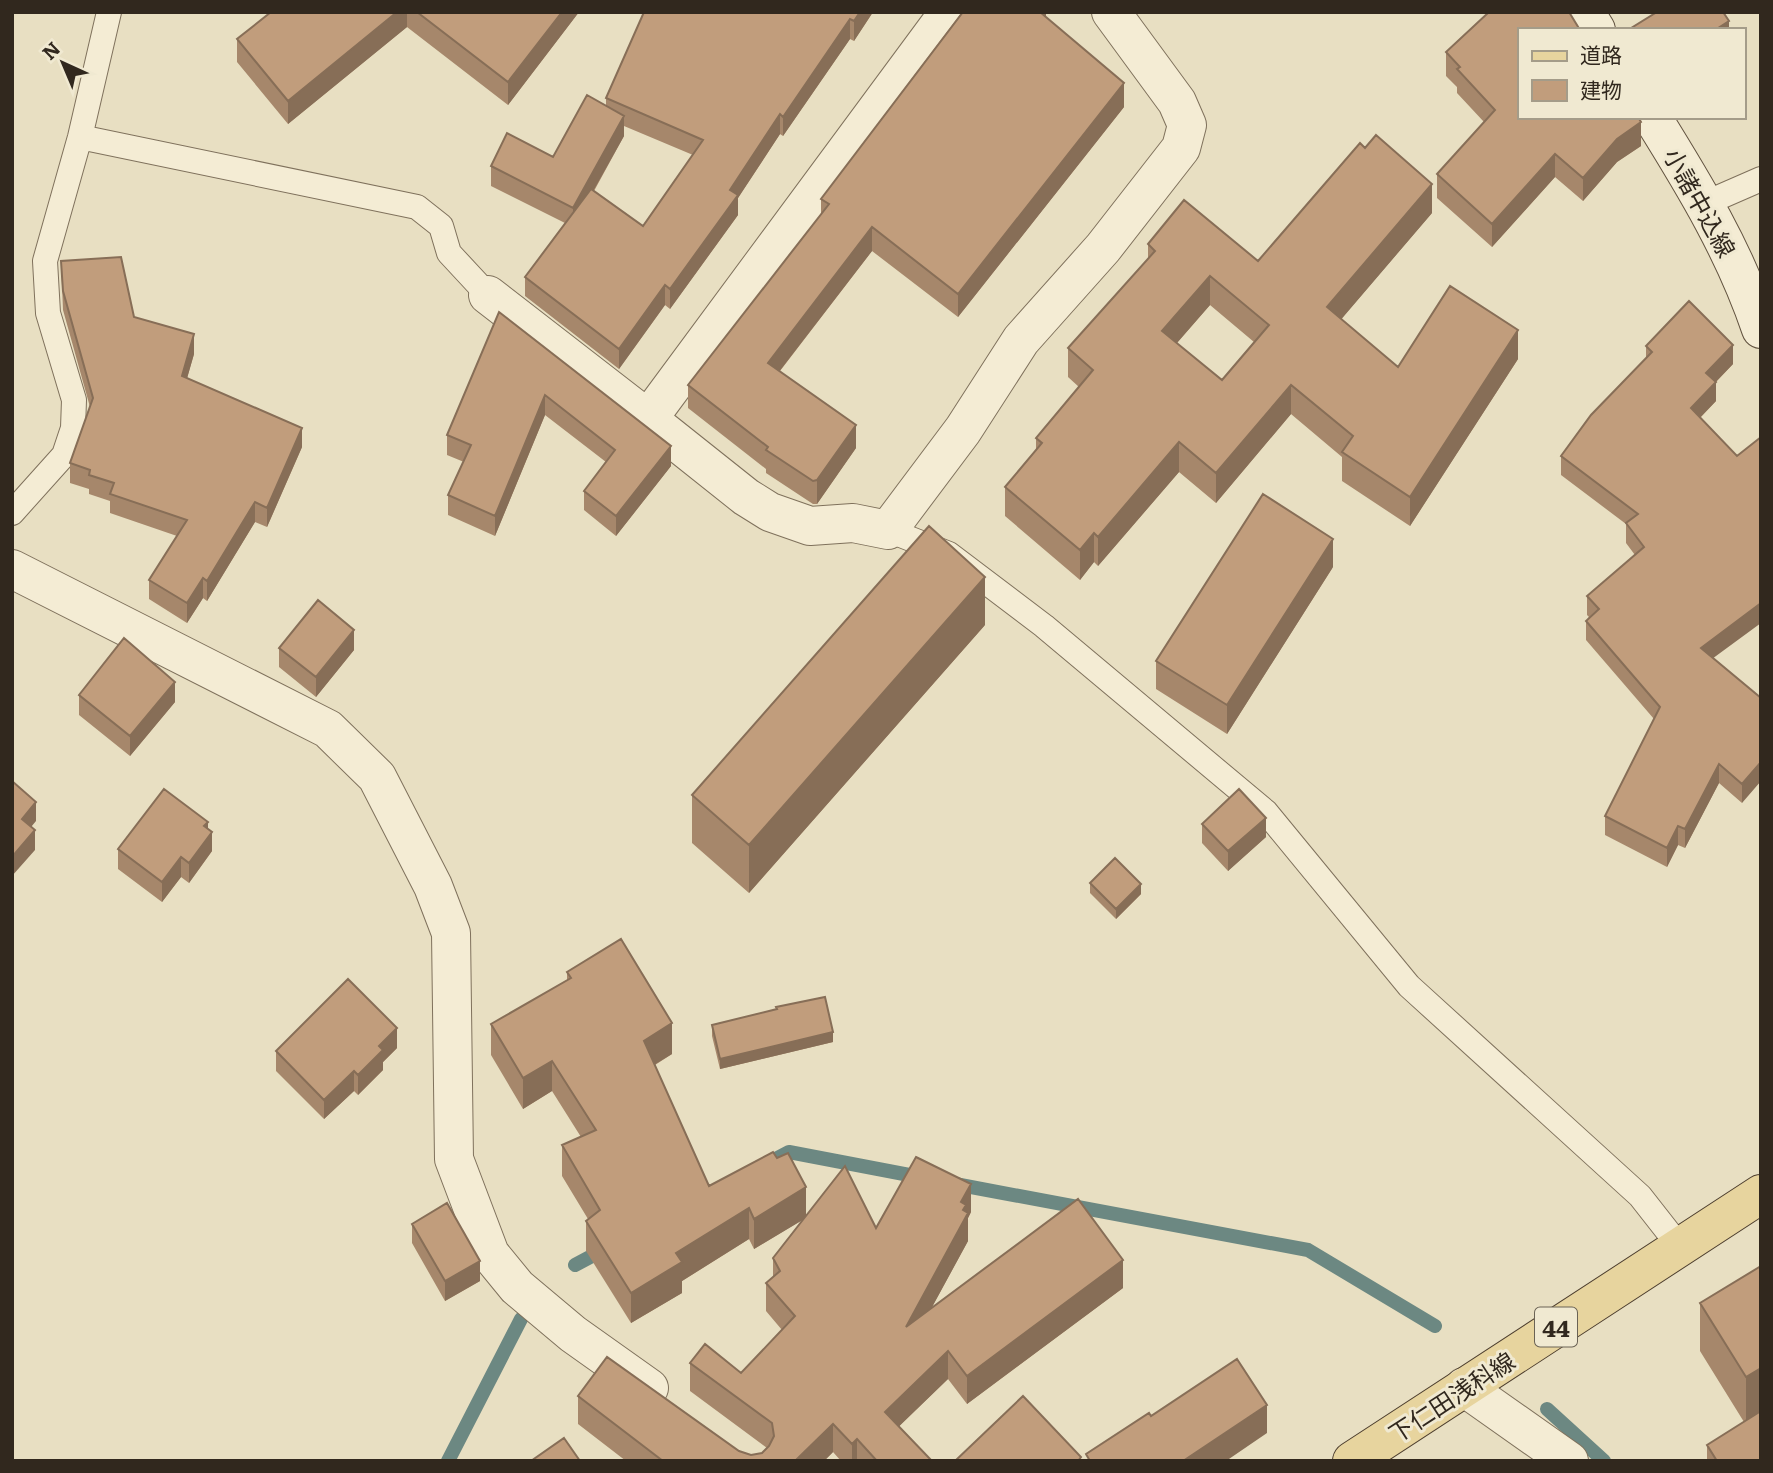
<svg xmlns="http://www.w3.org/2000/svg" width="1773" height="1473" font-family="Literata,'Noto Sans JP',serif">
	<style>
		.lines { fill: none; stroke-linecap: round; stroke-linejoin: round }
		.stream { stroke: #6c8882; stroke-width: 14 }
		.lane-casing { stroke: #7f715c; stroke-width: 26 }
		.street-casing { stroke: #7f715c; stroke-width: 40 }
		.secondary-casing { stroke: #61523f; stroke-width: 40 }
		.primary-casing { stroke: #4e3f2f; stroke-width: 40 }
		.lane { stroke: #f4ecd4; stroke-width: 24 }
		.street { stroke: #f4ecd4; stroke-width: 38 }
		.secondary { stroke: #f4ecd4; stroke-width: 38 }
		.primary { stroke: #e7d49e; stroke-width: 38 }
		.wall { fill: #a6876b; fill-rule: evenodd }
		.shaded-wall { fill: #876e57 }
		.building { fill: #c19d7c; stroke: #876e57; stroke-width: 2; fill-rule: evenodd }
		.labels { text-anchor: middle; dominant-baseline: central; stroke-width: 6; stroke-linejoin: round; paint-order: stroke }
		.shield { fill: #f0e9d1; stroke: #6a6254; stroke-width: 2 }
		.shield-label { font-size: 23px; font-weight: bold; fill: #31281e }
		.street-label { font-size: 24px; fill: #31281e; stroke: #f0e9d1 }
	</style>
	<rect width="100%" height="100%" fill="#e8dfc2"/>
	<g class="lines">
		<path class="stream" d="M 772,1161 L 789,1152 L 925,1178
			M 955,1184 L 1308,1250 L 1435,1326
			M 575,1265 L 605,1249
			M 1547,1409 L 1604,1461
			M 448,1461 L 521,1319"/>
		<defs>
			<path id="lane" d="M 80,137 L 417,207 L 441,226 L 449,253 L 488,295
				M 1706,203 L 1761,179
				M 12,513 L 64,455 L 73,428 L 74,400 L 48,313 L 45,261 L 80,137 L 109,12
				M 888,530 L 949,554 L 1044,626 L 1266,812 L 1409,986 L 1640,1196 L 1680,1247"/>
			<path id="street" d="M 488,295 L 648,419 L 949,12
				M 648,419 L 746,497 L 770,512 L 810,526 L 853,523 L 888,530 L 963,430 L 1021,340 L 1103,248 L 1181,148 L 1187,125 L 1177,102 L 1111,12
				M 12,569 L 328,729 L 377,777 L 433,886 L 451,933 L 454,1159 L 490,1254 L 517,1287 L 573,1334 L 649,1388
				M 1464,1387 L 1569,1461"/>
			<path id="secondary" d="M 1585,12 L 1596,30
				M 1652,117 C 1695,186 1735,252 1761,329"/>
			<path id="primary" d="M 1352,1461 L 1761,1194"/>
		</defs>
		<use href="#lane" class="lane-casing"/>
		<use href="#street" class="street-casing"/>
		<use href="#secondary" class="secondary-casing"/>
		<use href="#primary" class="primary-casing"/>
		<use href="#lane" class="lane"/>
		<use href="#street" class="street"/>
		<use href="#secondary" class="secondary"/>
		<use href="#primary" class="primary"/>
	</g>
	<path class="wall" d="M 271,12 L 579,12 L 508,105 L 407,27 L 288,124 L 237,62 L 237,39 Z
		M 644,12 L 873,12 L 854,41 L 850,39 L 783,136 L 780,134 L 738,198 L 738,215 L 670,309 L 665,305 L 619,369 L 525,296 L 525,277 L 565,223 L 491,186 L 491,166 L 553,157 L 606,106 L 606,98 ZM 624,126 L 693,155 L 643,226 L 594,191 L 624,136 Z
		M 962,12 L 1046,12 L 1046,18 L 1124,107 L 958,317 L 872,251 L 780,371 L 856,448 L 817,504 L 813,504 L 766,473 L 766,469 L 688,408 L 688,385 L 821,215 L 821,199 Z
		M 1446,52 L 1641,146 L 1617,162 L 1583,201 L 1555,177 L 1492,247 L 1437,198 L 1437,174 L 1484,122 L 1457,93 L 1457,87 L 1446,76 Z
		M 1432,213 L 1341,319 L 1398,367 L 1518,359 L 1410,526 L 1342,481 L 1342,457 L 1291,414 L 1216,503 L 1179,472 L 1098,566 L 1094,562 L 1080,580 L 1005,516 L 1005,487 L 1036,450 L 1036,438 L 1079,387 L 1068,377 L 1068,348 L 1148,259 L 1148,244 L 1258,261 ZM 1210,305 L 1254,342 L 1222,380 L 1177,343 Z
		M 61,261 L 134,317 L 194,354 L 187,378 L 302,447 L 267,527 L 255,522 L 207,601 L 203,598 L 187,623 L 149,599 L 149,580 L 177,536 L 110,513 L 110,501 L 89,494 L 89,489 L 70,483 L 70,463 L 90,407 L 63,310 Z
		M 499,312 L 671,466 L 616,536 L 584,510 L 584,491 L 606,462 L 545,415 L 495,536 L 448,515 L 448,495 L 464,462 L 447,455 L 447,435 Z
		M 1646,346 L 1733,364 L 1716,382 L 1716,401 L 1700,418 L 1713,658 L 1761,698 L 1742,803 L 1719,783 L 1685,848 L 1678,845 L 1667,867 L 1605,835 L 1605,816 L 1654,719 L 1586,640 L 1586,621 L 1589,617 L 1587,615 L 1587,596 L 1635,555 L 1626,543 L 1626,524 L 1561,475 L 1561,456 L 1646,358 Z
		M 1333,567 L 1227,734 L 1156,689 L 1156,661 Z
		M 985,625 L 749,893 L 692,843 L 692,795 Z
		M 279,648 L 354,650 L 316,697 L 279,667 Z
		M 79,695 L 175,702 L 130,756 L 79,715 Z
		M 1202,824 L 1266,837 L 1228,871 L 1202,843 Z
		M 208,829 L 212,851 L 189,883 L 181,877 L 162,902 L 118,869 L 118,849 Z
		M 1090,883 L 1141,894 L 1116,919 L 1090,893 Z
		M 567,972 L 672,1054 L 655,1065 L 709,1186 L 806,1215 L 876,1228 L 971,1212 L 968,1218 L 968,1241 L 932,1307 L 1123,1288 L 967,1404 L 948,1379 L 899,1426 L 932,1461 L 841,1461 L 833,1452 L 824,1461 L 626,1461 L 578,1424 L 578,1396 L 751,1455 L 762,1453 L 767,1448 L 690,1391 L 690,1363 L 741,1373 L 782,1330 L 766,1311 L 766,1283 L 773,1277 L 773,1258 L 802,1220 L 754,1249 L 749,1239 L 682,1281 L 682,1293 L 631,1323 L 586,1251 L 586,1221 L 588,1219 L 562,1176 L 562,1145 L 581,1137 L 552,1091 L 523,1109 L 491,1055 L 491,1024 L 567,980 Z
		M 776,1009 L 833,1042 L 720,1069 L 712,1036 L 712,1025 Z
		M 397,1048 L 383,1062 L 383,1070 L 358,1095 L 354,1091 L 324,1119 L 276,1071 L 276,1051 Z
		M 412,1224 L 480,1281 L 445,1301 L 412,1243 Z
		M 1761,1266 L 1761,1461 L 1707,1461 L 1707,1445 L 1744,1422 L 1700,1351 L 1700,1303 Z"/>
	<path class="shaded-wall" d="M 397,12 L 407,12 L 407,27 L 288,124 L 288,101 Z
		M 562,12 L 579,12 L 508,105 L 508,82 Z
		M 860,12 L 873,12 L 854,41 L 854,21 Z
		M 1037,12 L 1046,12 L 1046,24 Z
		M 850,19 L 850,39 L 783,136 L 783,117 Z
		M 1729,21 L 1729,30 L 1715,30 Z
		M 1124,83 L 1124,107 L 958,317 L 958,294 Z
		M 780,114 L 780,134 L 738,198 L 738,215 L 670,309 L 670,289 L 730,190 Z
		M 624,116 L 624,136 L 573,227 L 573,208 Z
		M 1641,122 L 1641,146 L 1617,162 L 1583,201 L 1583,178 L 1617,139 Z
		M 1555,154 L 1555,177 L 1492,247 L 1492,224 Z
		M 1432,184 L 1432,213 L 1327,336 L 1327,307 Z
		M 872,227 L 872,251 L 768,386 L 768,363 Z
		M 1210,276 L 1210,305 L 1162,360 L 1162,331 Z
		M 665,285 L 665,305 L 619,369 L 619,349 Z
		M 1518,330 L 1518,359 L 1410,526 L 1410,497 Z
		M 194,334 L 194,354 L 182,396 L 182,376 Z
		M 1733,345 L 1733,364 L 1706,392 L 1706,373 Z
		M 1716,382 L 1716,401 L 1691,427 L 1691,408 Z
		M 1291,385 L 1291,414 L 1216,503 L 1216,473 Z
		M 545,395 L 545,415 L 495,536 L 495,516 Z
		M 856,425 L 856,448 L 817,504 L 817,480 Z
		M 302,428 L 302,447 L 267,527 L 267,508 Z
		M 1179,442 L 1179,472 L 1098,566 L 1098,537 Z
		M 671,446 L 671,466 L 616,536 L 616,516 Z
		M 255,502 L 255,522 L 207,601 L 207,581 Z
		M 1094,533 L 1094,562 L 1080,580 L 1080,550 Z
		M 1333,539 L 1333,567 L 1227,734 L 1227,705 Z
		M 985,577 L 985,625 L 749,893 L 749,845 Z
		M 203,578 L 203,598 L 187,623 L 187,603 Z
		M 1761,603 L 1761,623 L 1701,667 L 1701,648 Z
		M 354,630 L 354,650 L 316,697 L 316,677 Z
		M 175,682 L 175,702 L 130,756 L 130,736 Z
		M 1761,762 L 1761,781 L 1742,803 L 1742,784 Z
		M 1719,764 L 1719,783 L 1685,848 L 1685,829 Z
		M 36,802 L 36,821 L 22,838 L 22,819 Z
		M 1266,818 L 1266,837 L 1228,871 L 1228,851 Z
		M 208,822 L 208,838 L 212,832 L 212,851 L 189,883 L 189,863 L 204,826 Z
		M 1678,826 L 1678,845 L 1667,867 L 1667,848 Z
		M 35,830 L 35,850 L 12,876 L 12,857 Z
		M 181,857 L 181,877 L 162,902 L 162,882 Z
		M 1141,884 L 1141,894 L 1116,919 L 1116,909 Z
		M 672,1023 L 672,1054 L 644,1071 L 644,1041 Z
		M 397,1028 L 397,1048 L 383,1062 L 383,1070 L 358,1095 L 358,1075 L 379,1046 Z
		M 833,1032 L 833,1042 L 720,1069 L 720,1059 Z
		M 552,1061 L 552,1091 L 523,1109 L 523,1078 Z
		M 354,1071 L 354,1091 L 324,1119 L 324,1100 Z
		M 971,1184 L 971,1212 L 968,1218 L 968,1241 L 906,1355 L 906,1327 L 961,1202 Z
		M 806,1187 L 806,1218 L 754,1249 L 754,1219 Z
		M 749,1208 L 749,1239 L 682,1281 L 682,1293 L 631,1323 L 631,1293 L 676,1253 Z
		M 1123,1260 L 1123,1288 L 967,1404 L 967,1376 Z
		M 480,1261 L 480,1281 L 445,1301 L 445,1281 Z
		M 948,1351 L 948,1379 L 885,1440 L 885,1412 Z
		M 1761,1368 L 1761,1416 L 1746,1425 L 1746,1377 Z
		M 1267,1405 L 1267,1433 L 1226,1461 L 1183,1461 Z
		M 833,1424 L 833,1452 L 824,1461 L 795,1461 Z
		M 857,1439 L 857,1461 L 852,1461 L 852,1444 Z"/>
	<path class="building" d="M 271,12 L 397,12 L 288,101 L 237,39 Z
		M 417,12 L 562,12 L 508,82 Z
		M 644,12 L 860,12 L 854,21 L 850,19 L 783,117 L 780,114 L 730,190 L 738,195 L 670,289 L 665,285 L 619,349 L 525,277 L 591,189 L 643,226 L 703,140 L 606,98 Z
		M 963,12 L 1040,12 L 1124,83 L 958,294 L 872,227 L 768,363 L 856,425 L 817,480 L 813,481 L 766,450 L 768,447 L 688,385 L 829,204 L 821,199 Z
		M 1489,12 L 1569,12 L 1580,30 L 1519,30 L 1519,117 L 1638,117 L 1641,122 L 1617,139 L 1583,178 L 1555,154 L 1492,224 L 1437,174 L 1495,110 L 1457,69 L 1460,67 L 1446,52 Z
		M 1657,12 L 1723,12 L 1729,21 L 1715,30 L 1628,30 Z
		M 587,95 L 624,116 L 573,208 L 491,166 L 507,133 L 553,157 Z
		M 1376,135 L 1432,184 L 1327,307 L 1398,367 L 1450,286 L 1518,330 L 1410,497 L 1342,452 L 1353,436 L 1291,385 L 1216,473 L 1179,442 L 1098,537 L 1094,533 L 1080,550 L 1005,487 L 1042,443 L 1036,438 L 1093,370 L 1068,348 L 1155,251 L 1148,244 L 1184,200 L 1258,261 L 1360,143 L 1365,148 ZM 1210,276 L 1269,325 L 1222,380 L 1162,331 Z
		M 121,257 L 134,317 L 194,334 L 182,376 L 302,428 L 267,508 L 255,502 L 207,581 L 203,578 L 187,603 L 149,580 L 187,520 L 110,494 L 114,483 L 89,475 L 90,470 L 70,463 L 93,398 L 63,291 L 61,261 Z
		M 1689,301 L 1733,345 L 1706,373 L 1716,382 L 1691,408 L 1737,456 L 1761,437 L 1761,603 L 1701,648 L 1761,698 L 1761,762 L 1742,784 L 1719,764 L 1685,829 L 1678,826 L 1667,848 L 1605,816 L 1660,707 L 1586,621 L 1599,609 L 1587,596 L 1644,547 L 1626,523 L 1638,514 L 1561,456 L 1591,415 L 1652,352 L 1646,346 Z
		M 499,312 L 671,446 L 616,516 L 584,491 L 615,450 L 545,395 L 495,516 L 448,495 L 471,445 L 447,435 Z
		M 1263,494 L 1333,539 L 1227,705 L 1156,661 Z
		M 929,526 L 985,577 L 749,845 L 692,795 Z
		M 318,600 L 354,630 L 316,677 L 279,648 Z
		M 124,638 L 175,682 L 130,736 L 79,695 Z
		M 12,781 L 36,802 L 22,819 L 35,830 L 12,857 Z
		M 164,789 L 208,822 L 204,826 L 212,832 L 189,863 L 181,857 L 162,882 L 118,849 Z
		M 1239,789 L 1266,818 L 1228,851 L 1202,824 Z
		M 1115,858 L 1141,884 L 1116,909 L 1090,883 Z
		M 621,939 L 672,1023 L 644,1041 L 709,1186 L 773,1152 L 777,1158 L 788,1153 L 806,1187 L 754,1219 L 749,1208 L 676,1253 L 682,1262 L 631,1293 L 586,1221 L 600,1210 L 562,1145 L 596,1130 L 552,1061 L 523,1078 L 491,1024 L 571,978 L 567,972 Z
		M 348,979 L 397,1028 L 379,1046 L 383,1050 L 358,1075 L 354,1071 L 324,1100 L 276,1051 Z
		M 825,997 L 833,1032 L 720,1059 L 712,1025 L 777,1009 L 776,1007 Z
		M 916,1157 L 971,1184 L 961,1202 L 966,1205 L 963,1210 L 968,1213 L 906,1327 L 1078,1199 L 1123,1260 L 967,1376 L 948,1351 L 885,1412 L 932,1461 L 877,1461 L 857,1439 L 852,1444 L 833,1424 L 795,1461 L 663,1461 L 578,1396 L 607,1357 L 739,1451 L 751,1455 L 762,1453 L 769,1446 L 774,1436 L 772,1423 L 690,1363 L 705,1344 L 741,1373 L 795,1316 L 766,1283 L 780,1271 L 773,1258 L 845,1166 L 876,1228 Z
		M 447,1203 L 480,1261 L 445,1281 L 412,1224 Z
		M 1761,1266 L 1761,1368 L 1746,1377 L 1700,1303 Z
		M 1237,1359 L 1267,1405 L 1183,1461 L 1090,1461 L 1086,1454 L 1149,1413 L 1151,1416 Z
		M 1023,1396 L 1081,1457 L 1078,1461 L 955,1461 Z
		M 1761,1411 L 1761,1461 L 1717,1461 L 1707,1445 Z
		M 564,1438 L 580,1461 L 531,1461 Z"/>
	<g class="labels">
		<rect class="shield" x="1535" y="1307.5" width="42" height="39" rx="5"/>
		<g class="shield-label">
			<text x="1556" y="1327">44</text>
		</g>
		<g class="street-label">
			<text transform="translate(1701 202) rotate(61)">小諸中込線</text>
			<text transform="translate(1451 1396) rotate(-33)">下仁田浅科線</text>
		</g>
	</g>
	<rect width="1773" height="1473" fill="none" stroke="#31281e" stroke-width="28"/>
	<rect x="1518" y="28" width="228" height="91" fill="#f0e9d1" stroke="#a49c89" stroke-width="2"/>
	<rect x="1532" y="51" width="35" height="10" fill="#e7d49e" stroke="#a49c89" stroke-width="2"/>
	<text x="1580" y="63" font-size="21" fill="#31281e">道路</text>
	<rect x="1532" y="80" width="35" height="21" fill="#c19d7c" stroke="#a49c89" stroke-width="2"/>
	<text x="1580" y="98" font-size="21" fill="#31281e">建物</text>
	<g transform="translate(63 63) rotate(316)" stroke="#f0e9d1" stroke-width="5" paint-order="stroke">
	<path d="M0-5L12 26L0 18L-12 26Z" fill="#31281e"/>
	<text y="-10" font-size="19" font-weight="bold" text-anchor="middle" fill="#31281e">N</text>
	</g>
</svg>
